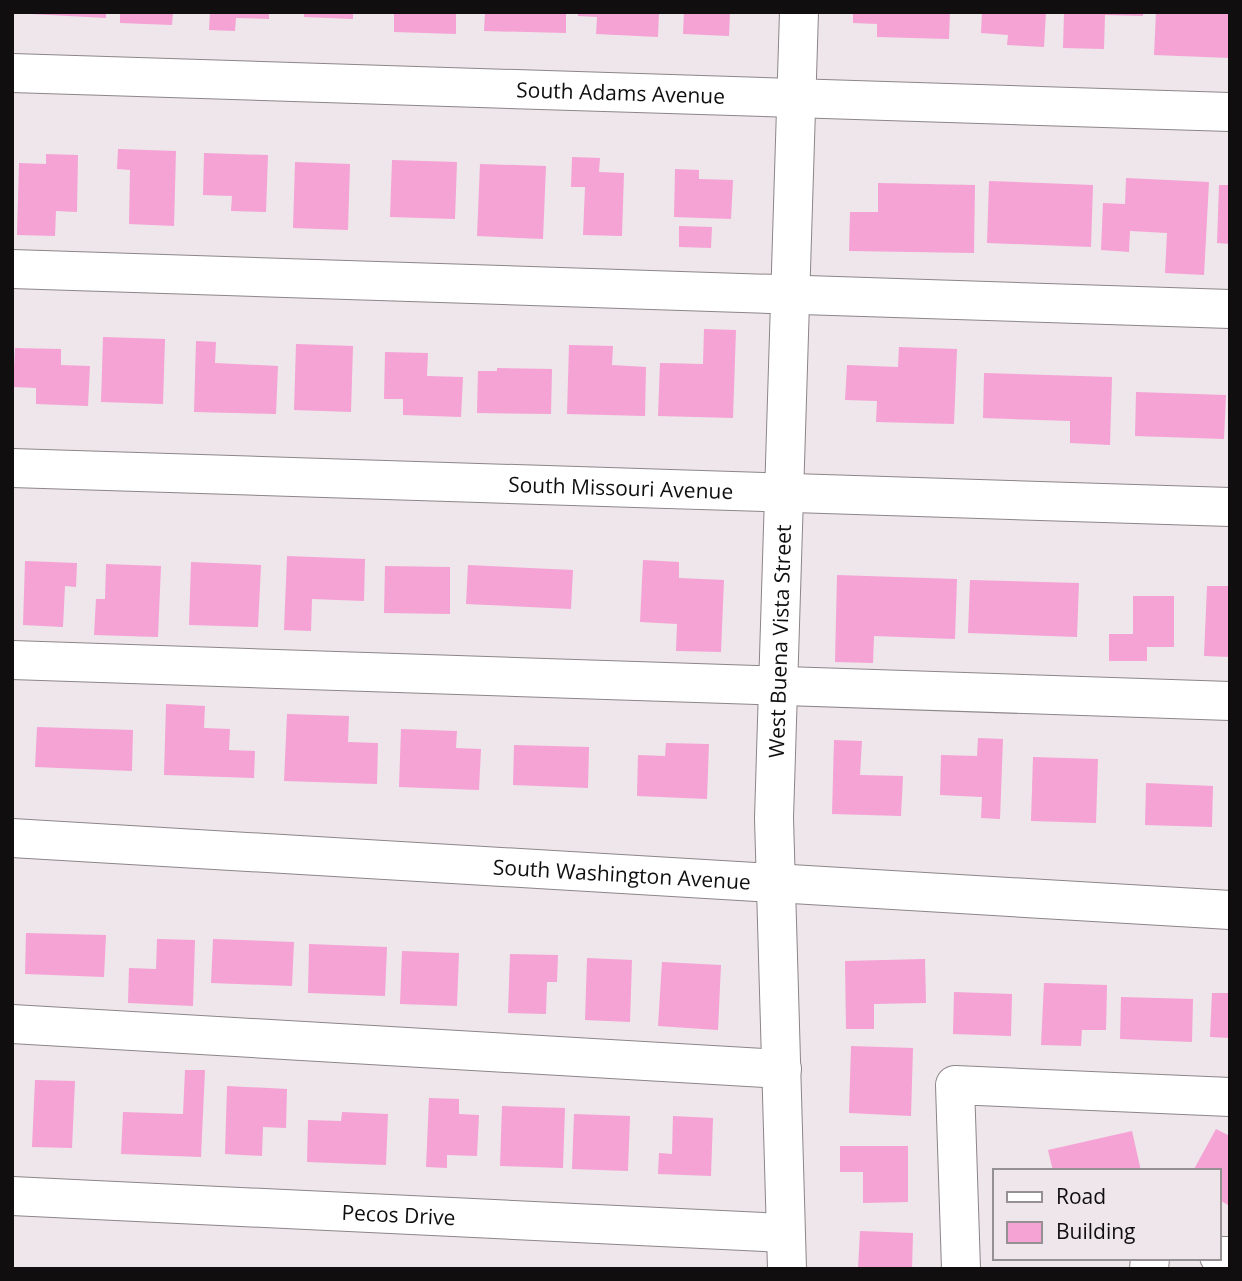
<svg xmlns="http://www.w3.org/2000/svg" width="1242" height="1281" font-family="'Open Sans',sans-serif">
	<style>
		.building { fill: #f5a2d5 }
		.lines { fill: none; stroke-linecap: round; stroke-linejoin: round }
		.minor-casing { stroke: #8c8589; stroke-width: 40 }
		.minor { stroke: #fff; stroke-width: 38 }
		.labels { text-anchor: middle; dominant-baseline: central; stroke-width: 6; stroke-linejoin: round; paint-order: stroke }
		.street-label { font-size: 21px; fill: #100e0f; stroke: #eee6ea }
	</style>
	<rect width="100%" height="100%" fill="#eee6ea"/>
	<path class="building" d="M 31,12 L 106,12 L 106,18 L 31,14 Z
		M 120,12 L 173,12 L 172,25 L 120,23 Z
		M 210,12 L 269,12 L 269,19 L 236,18 L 235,31 L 209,30 Z
		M 304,12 L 353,12 L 353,19 L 304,17 Z
		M 394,12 L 456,12 L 456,34 L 394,32 Z
		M 485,12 L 566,12 L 566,33 L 484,31 Z
		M 578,12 L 659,12 L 658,37 L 596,34 L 597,17 L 578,16 Z
		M 684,12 L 730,12 L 729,36 L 683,34 Z
		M 853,12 L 950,12 L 949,39 L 877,37 L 877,24 L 853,23 Z
		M 982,12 L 1046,12 L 1044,47 L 1007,45 L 1008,35 L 981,33 Z
		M 1064,12 L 1143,12 L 1143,16 L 1105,15 L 1104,49 L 1063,48 Z
		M 1156,12 L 1230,12 L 1230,58 L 1154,55 Z
		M 118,149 L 176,151 L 174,226 L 129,224 L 130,170 L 117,169 Z
		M 204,153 L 268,155 L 266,212 L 231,211 L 232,196 L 203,195 Z
		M 46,154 L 78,155 L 77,212 L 56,211 L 55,236 L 17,235 L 19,163 L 46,164 Z
		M 572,157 L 600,158 L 599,172 L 624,173 L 622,236 L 583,235 L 585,187 L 571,187 Z
		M 392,160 L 457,162 L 455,219 L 390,217 Z
		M 295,162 L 350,164 L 348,230 L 293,228 Z
		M 480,164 L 546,166 L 543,239 L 477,236 Z
		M 675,169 L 699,170 L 699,179 L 733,180 L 731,219 L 674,217 Z
		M 1126,178 L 1209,182 L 1204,275 L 1165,273 L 1167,233 L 1130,231 L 1129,252 L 1101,250 L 1103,203 L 1125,204 Z
		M 989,181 L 1093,185 L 1091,247 L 987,243 Z
		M 878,183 L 975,185 L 974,253 L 849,251 L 850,212 L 878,212 Z
		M 1219,185 L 1230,185 L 1230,244 L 1217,243 Z
		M 679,226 L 712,227 L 711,248 L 679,247 Z
		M 704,329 L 736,330 L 733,418 L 658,416 L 660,363 L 703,364 Z
		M 103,337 L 165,339 L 163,404 L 101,402 Z
		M 196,341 L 216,342 L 215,363 L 278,366 L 276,414 L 194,412 Z
		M 296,344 L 353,346 L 351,412 L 294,410 Z
		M 569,345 L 613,346 L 612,365 L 646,367 L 645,416 L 567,414 Z
		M 899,347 L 957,349 L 954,424 L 876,422 L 877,401 L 845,400 L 847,365 L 898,367 Z
		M 15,348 L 61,349 L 61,365 L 90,366 L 88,406 L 36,404 L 36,388 L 13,387 Z
		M 385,352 L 428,353 L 427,376 L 463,377 L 461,417 L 403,415 L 403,399 L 384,399 Z
		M 497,368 L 552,369 L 551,414 L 477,413 L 478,371 L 497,371 Z
		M 984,373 L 1112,377 L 1110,445 L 1070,443 L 1070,421 L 983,418 Z
		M 1136,392 L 1226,395 L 1224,439 L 1135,436 Z
		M 287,556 L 365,559 L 364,601 L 312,599 L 311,631 L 284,630 Z
		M 643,560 L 679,562 L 679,578 L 724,580 L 721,652 L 676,651 L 677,624 L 640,622 Z
		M 25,561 L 77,563 L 76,587 L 65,586 L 63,627 L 23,625 Z
		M 191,562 L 261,565 L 258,627 L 189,625 Z
		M 106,564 L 161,566 L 158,637 L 94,635 L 96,599 L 105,599 Z
		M 468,565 L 573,570 L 571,609 L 466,604 Z
		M 385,566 L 450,567 L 450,614 L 384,613 Z
		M 837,575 L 957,579 L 955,639 L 874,636 L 873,663 L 835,662 Z
		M 970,580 L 1079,583 L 1077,637 L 968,633 Z
		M 1207,586 L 1230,586 L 1230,657 L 1204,656 Z
		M 1133,596 L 1174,596 L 1174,647 L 1147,647 L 1147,661 L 1109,661 L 1109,634 L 1133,634 Z
		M 166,704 L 205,706 L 204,728 L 230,729 L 229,750 L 255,751 L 254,778 L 164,775 Z
		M 287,714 L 349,716 L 348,742 L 378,743 L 377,784 L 284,781 Z
		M 37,727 L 133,730 L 132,771 L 35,767 Z
		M 401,729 L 457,731 L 456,748 L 481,749 L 479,790 L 399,787 Z
		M 978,738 L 1003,739 L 1000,819 L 981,818 L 982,797 L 940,795 L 941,755 L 977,756 Z
		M 834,740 L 862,741 L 860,775 L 903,776 L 901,816 L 832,814 Z
		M 666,743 L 709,744 L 707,799 L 637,796 L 638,755 L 665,756 Z
		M 514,745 L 589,747 L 588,788 L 513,785 Z
		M 1033,757 L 1098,759 L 1096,823 L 1031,821 Z
		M 1146,783 L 1213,786 L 1212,827 L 1145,825 Z
		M 26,933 L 106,935 L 104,977 L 25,974 Z
		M 157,939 L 195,940 L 193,1006 L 128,1003 L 129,968 L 156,969 Z
		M 213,939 L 294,942 L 292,986 L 211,983 Z
		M 309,944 L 387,947 L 385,996 L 308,993 Z
		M 402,951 L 459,953 L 457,1006 L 400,1004 Z
		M 510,954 L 558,955 L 557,982 L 547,982 L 546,1014 L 508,1013 Z
		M 587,958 L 632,960 L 630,1022 L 585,1020 Z
		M 925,959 L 926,1003 L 874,1004 L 874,1029 L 846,1029 L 845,961 Z
		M 662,962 L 721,965 L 718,1030 L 658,1026 Z
		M 1044,983 L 1107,985 L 1106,1030 L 1082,1030 L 1081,1046 L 1041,1045 Z
		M 954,992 L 1012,994 L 1011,1036 L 953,1034 Z
		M 1212,993 L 1230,993 L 1230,1038 L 1210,1037 Z
		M 1121,997 L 1193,999 L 1192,1042 L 1120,1039 Z
		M 851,1046 L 913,1048 L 911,1116 L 849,1113 Z
		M 185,1070 L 205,1070 L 201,1157 L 121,1154 L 123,1112 L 183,1114 Z
		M 35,1080 L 75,1081 L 72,1148 L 32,1147 Z
		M 227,1086 L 287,1089 L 286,1128 L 263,1127 L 262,1156 L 225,1154 Z
		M 429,1098 L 459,1099 L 459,1114 L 479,1115 L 477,1156 L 447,1155 L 447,1168 L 426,1167 Z
		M 502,1106 L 565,1108 L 563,1168 L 500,1166 Z
		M 342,1112 L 388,1114 L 386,1165 L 307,1162 L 308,1120 L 341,1121 Z
		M 574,1114 L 630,1116 L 628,1171 L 572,1169 Z
		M 673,1116 L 713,1118 L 711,1176 L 658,1174 L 659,1153 L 672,1154 Z
		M 1216,1129 L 1230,1136 L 1230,1206 L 1219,1200 L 1219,1171 L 1193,1171 Z
		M 1132,1131 L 1141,1171 L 1053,1171 L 1048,1150 Z
		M 840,1146 L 908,1146 L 908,1202 L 863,1203 L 863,1172 L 840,1172 Z
		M 860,1231 L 913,1233 L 912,1269 L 858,1269 Z"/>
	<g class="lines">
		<defs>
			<g id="minor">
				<path id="s1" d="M 12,73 L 1230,112"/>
				<path d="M 12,269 L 1230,309"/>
				<path id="s2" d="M 12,468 L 1230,507"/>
				<path d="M 12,660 L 1230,701"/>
				<path id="s3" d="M 12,838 L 1230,910"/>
				<path d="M 12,1024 L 782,1069"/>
				<path id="s4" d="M 12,1196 L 785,1233"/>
				<path d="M 1219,1256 L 1230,1256"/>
				<path id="s5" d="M 787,1269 L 774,818 L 799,12"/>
				<path d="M 961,1269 L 955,1085 L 1230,1097"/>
				<path d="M 1149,1269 L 1150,1258"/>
			</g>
		</defs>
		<use href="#minor" class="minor-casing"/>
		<use href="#minor" class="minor"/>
	</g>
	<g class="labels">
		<g class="street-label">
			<text stroke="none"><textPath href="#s1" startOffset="609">South Adams Avenue</textPath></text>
			<text stroke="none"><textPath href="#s2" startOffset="609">South Missouri Avenue</textPath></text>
			<text stroke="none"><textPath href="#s5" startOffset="628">West Buena Vista Street</textPath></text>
			<text stroke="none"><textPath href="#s3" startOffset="611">South Washington Avenue</textPath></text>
			<text stroke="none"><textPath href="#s4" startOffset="387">Pecos Drive</textPath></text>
		</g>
	</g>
	<rect width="1242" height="1281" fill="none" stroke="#100e0f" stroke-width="28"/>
	<rect x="993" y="1169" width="228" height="91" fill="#eee6ea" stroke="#959092" stroke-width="2"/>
	<rect x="1007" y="1192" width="35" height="10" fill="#ffffff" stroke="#959092" stroke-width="2"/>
	<text x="1056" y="1204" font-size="21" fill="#100e0f">Road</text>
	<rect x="1007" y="1222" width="35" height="21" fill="#f5a2d5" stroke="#959092" stroke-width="2"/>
	<text x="1056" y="1239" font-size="21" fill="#100e0f">Building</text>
</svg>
